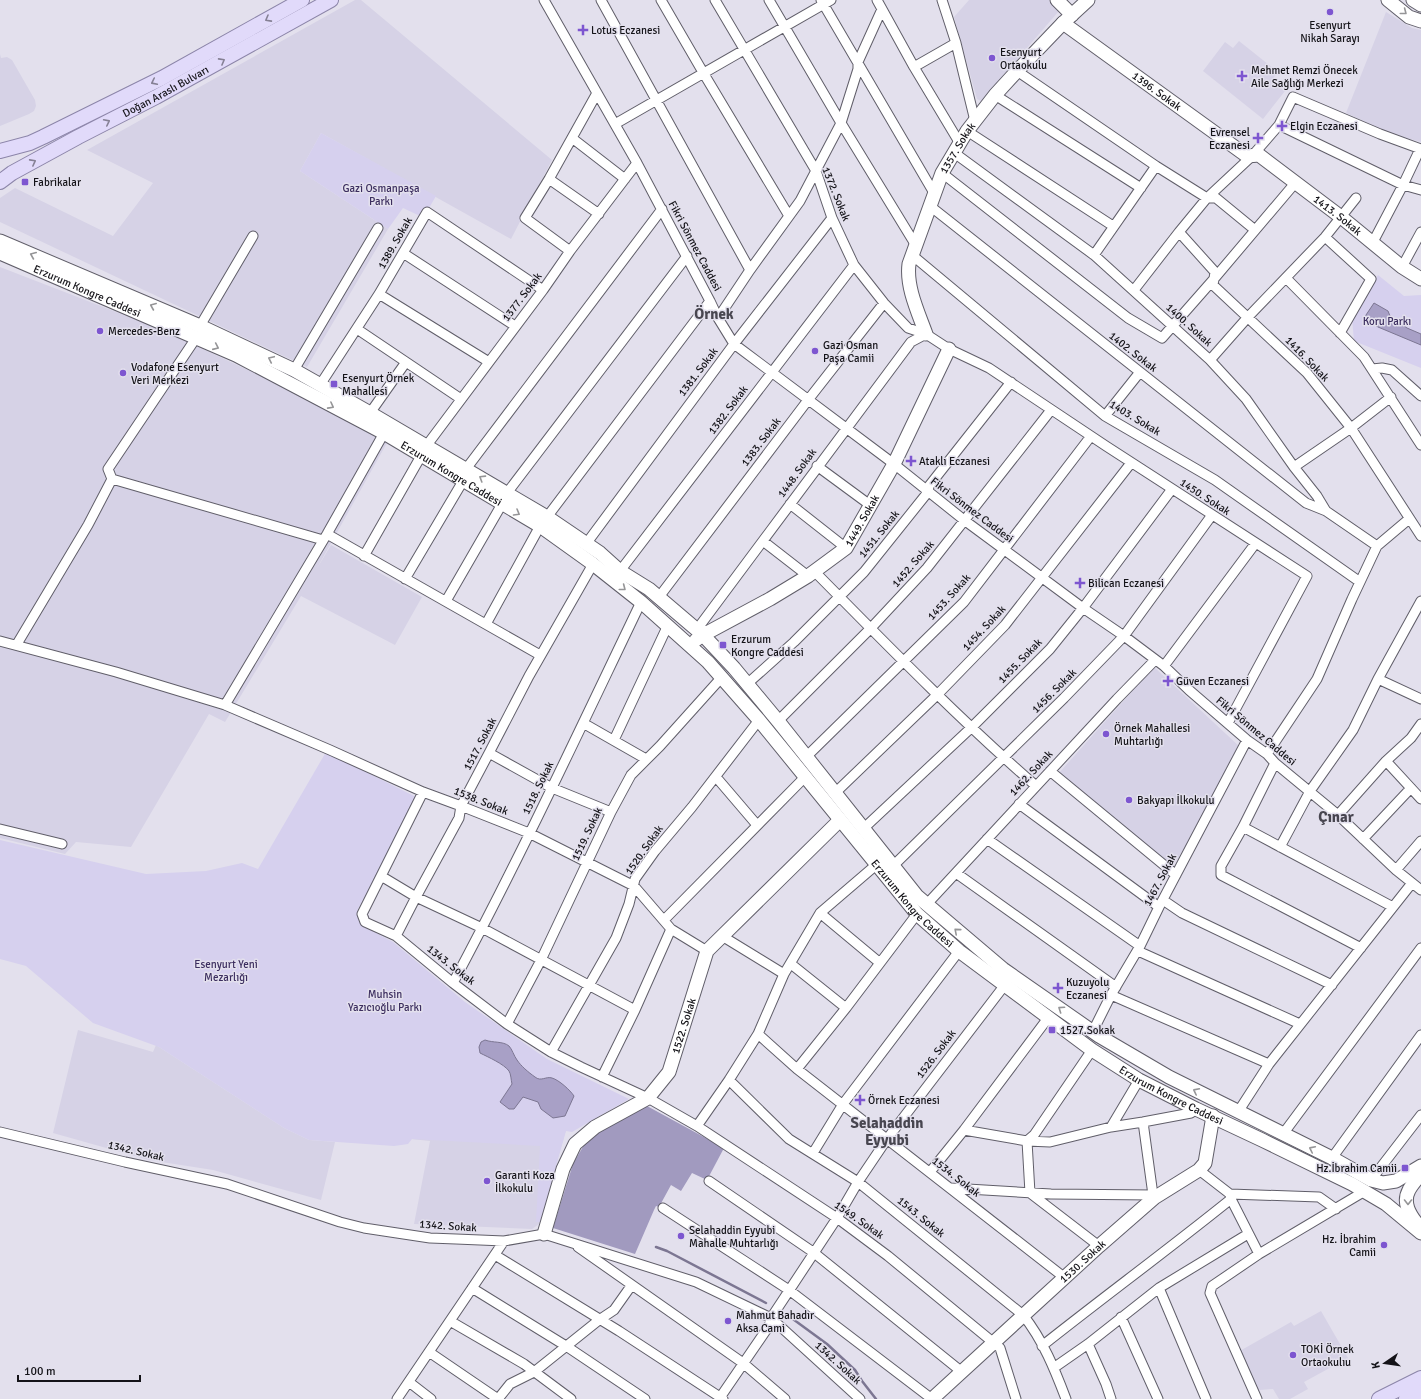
<svg xmlns="http://www.w3.org/2000/svg" width="1421" height="1399" font-family="Signika,sans-serif">
	<style>
		.built { fill: #d6d2e6 }
		.green { fill: #d6d0ee }
		.forest { fill: #a19abf }
		.water { fill: #a8a0c6; stroke: #7c7692 }
		.lines { fill: none; stroke-linecap: round; stroke-linejoin: round }
		.stream { stroke: #7c7692; stroke-width: 2.5 }
		.street-casing { stroke: #605e69; stroke-width: 11 }
		.secondary-casing { stroke: #605e69; stroke-width: 15 }
		.primary-casing { stroke: #8c85a9; stroke-width: 16 }
		.street { stroke: #fff; stroke-width: 9 }
		.secondary { stroke: #fff; stroke-width: 13 }
		.primary { stroke: #e1dafa; stroke-width: 14 }
		.oneway { stroke: #959597 }
		.oneway2 { stroke: #858094 }
		.poi-dot { fill: #7d56d0; stroke: #e3e0ed; stroke-width: 1.5 }
		.labels { text-anchor: middle; dominant-baseline: central; stroke-width: 3; stroke-linejoin: round; paint-order: stroke }
		.poi-label { font-size: 11px; fill: #141318; stroke: #e3e0ed; text-anchor: start }
		.street-label { font-size: 11px; fill: #141318; stroke: #e3e0ed }
		.park-label { font-size: 11px; fill: #3c2e5f; stroke: #e3e0ed }
		.district-label { font-size: 15px; font-weight: bold; fill: #484650; stroke: #e3e0ed }
	</style>
	<rect width="100%" height="100%" fill="#e3e0ed"/>
	<path class="built" d="M 355,0 L 361,0 L 552,160 L 511,239 L 321,133 L 300,171 L 388,229 L 307,367 L 0,222 L 0,198 L 15,188 L 113,236 L 153,183 L 87,150 Z
		M 969,0 L 1049,0 L 1059,11 L 981,101 L 977,99 L 954,17 Z
		M 1386,12 L 1412,28 L 1421,30 L 1421,142 L 1392,134 L 1346,113 Z
		M 1239,41 L 1278,72 L 1271,81 L 1285,91 L 1263,119 L 1203,71 L 1225,42 L 1233,48 Z
		M 0,54 L 1,58 L 7,57 L 12,60 L 35,100 L 36,106 L 34,111 L 29,114 L 0,126 Z
		M 0,267 L 160,329 L 291,390 L 388,441 L 316,570 L 331,545 L 422,597 L 395,645 L 301,596 L 225,722 L 209,714 L 131,847 L 76,842 L 65,854 L 0,838 Z
		M 1154,667 L 1240,747 L 1197,827 L 1175,863 L 1157,859 L 1058,774 Z
		M 78,1030 L 153,1052 L 156,1045 L 159,1047 L 284,1128 L 309,1140 L 335,1142 L 321,1200 L 213,1170 L 149,1160 L 53,1133 Z
		M 566,1130 L 539,1224 L 532,1229 L 414,1224 L 430,1141 L 411,1139 Z
		M 1321,1311 L 1348,1358 L 1304,1382 L 1308,1389 L 1290,1399 L 1279,1399 L 1273,1389 L 1260,1390 L 1255,1387 L 1238,1352 L 1291,1322 L 1294,1326 Z"/>
	<path class="green" d="M 321,133 L 436,196 L 429,208 L 420,216 L 403,208 L 388,229 L 300,171 Z
		M 1378,275 L 1404,296 L 1421,295 L 1421,368 L 1354,341 L 1352,318 Z
		M 326,752 L 418,798 L 357,911 L 363,926 L 393,942 L 465,1002 L 547,1059 L 629,1099 L 572,1132 L 566,1131 L 540,1222 L 536,1222 L 540,1146 L 412,1139 L 408,1144 L 394,1146 L 309,1140 L 284,1128 L 159,1047 L 93,1023 L 26,966 L 0,959 L 0,840 L 146,874 L 206,871 L 242,863 L 258,869 Z"/>
	<path class="forest" d="M 647,1106 L 724,1148 L 707,1180 L 692,1173 L 681,1191 L 671,1185 L 659,1207 L 656,1206 L 654,1210 L 635,1254 L 553,1228 L 573,1164 L 584,1145 L 598,1131 L 639,1109 Z"/>
	<path class="water" d="M 1374,303 L 1388,311 L 1390,316 L 1407,328 L 1421,334 L 1421,345 L 1378,327 L 1364,318 Z
		M 485,1040 C 493,1043 503,1041 509,1046 C 512,1049 514,1056 517,1060 C 521,1066 528,1072 535,1077 C 541,1082 546,1076 552,1078 C 559,1080 570,1090 574,1096 L 565,1116 L 553,1118 L 541,1109 L 538,1102 L 523,1097 L 514,1109 L 509,1109 L 500,1102 L 512,1084 C 511,1080 511,1074 509,1071 C 504,1064 488,1057 480,1053 L 479,1047 L 481,1042 Z"/>
	<g class="lines">
		<path class="stream" d="M 656,1247 L 667,1251 L 766,1303
			M 786,1314 L 827,1344 L 855,1370 L 862,1381 L 876,1399"/>
		<defs>
			<path id="street" d="M 544,0 L 637,163 L 710,301 L 718,318 L 734,344 L 894,464 L 964,520 L 1083,608 L 1124,636 L 1164,666 L 1189,690 L 1247,740 L 1267,754 L 1275,763 L 1338,815 L 1396,870 L 1421,890
				M 601,0 L 750,270
				M 661,0 L 704,74 L 789,216
				M 715,0 L 816,171 L 832,218 L 854,265 L 884,303 L 908,328 L 926,334 L 949,349 L 989,368 L 1106,446 L 1307,576 L 1228,723
				M 769,0 L 841,123 L 915,244
				M 821,0 L 934,193
				M 877,0 L 914,67 L 959,142
				M 942,0 L 956,43 L 975,121
				M 914,67 L 956,43
				M 1017,71 L 1156,166 L 1207,198 L 1216,198 L 1255,230
				M 995,95 L 1141,188
				M 615,124 L 831,0
				M 1279,125 L 1403,185 L 1421,190
				M 967,131 L 1113,226
				M 572,138 L 625,179
				M 953,152 L 1094,255 L 1210,360 L 1246,399 L 1294,467 L 1317,496 L 1326,511 L 1377,546
				M 942,173 L 1128,318 L 1162,338 L 1213,280 L 1296,182
				M 549,179 L 599,214
				M 930,206 L 1306,503 L 1326,511
				M 1179,232 L 1215,272 L 1213,285 L 1307,373 L 1351,428 L 1421,536
				M 1325,237 L 1371,279 L 1340,333
				M 1373,242 L 1403,185 L 1420,149
				M 570,251 L 525,218 L 549,179 L 597,93
				M 403,253 L 515,326
				M 912,255 L 1105,416 L 1215,480 L 1360,582
				M 1094,255 L 1156,166
				M 1402,267 L 1421,232
				M 1286,278 L 1364,357 L 1421,445
				M 1134,290 L 1179,232 L 1207,198 L 1252,156 L 1279,125 L 1293,97 L 1380,134 L 1421,149
				M 379,294 L 489,362
				M 718,318 L 750,270 L 800,201 L 841,123 L 858,69 L 858,62 L 882,9
				M 200,326 L 253,236
				M 357,329 L 461,399
				M 1210,360 L 1248,317 L 1325,237 L 1356,198
				M 1372,369 L 1382,368 L 1392,370 L 1421,396
				M 294,370 L 378,228
				M 320,385 L 379,294 L 427,212 L 543,290
				M 370,413 L 406,362
				M 1105,416 L 1140,372
				M 427,445 L 543,290 L 570,251 L 637,163
				M 817,466 L 870,505
				M 1294,467 L 1351,428 L 1391,397
				M 466,469 L 662,209
				M 112,479 L 323,540
				M 112,479 L 108,469 L 196,338
				M 507,493 L 687,256
				M 790,504 L 846,548
				M 547,517 L 710,301
				M 327,534 L 540,655
				M 763,541 L 808,576
				M 586,544 L 734,344 L 832,218
				M 364,556 L 421,456
				M 620,571 L 854,265
				M 815,572 C 887,645 959,719 1036,786
				M 405,579 L 463,481
				M 659,597 L 808,400 L 884,303
				M 446,601 L 502,504
				M 486,624 L 540,526
				M 703,635 L 701,624 L 911,342 L 926,334
				M 0,641 L 116,672 L 225,705 L 330,750 L 423,792 L 461,806 L 529,833 L 634,886 L 671,929 L 707,951
				M 17,644 L 88,525 L 112,479
				M 1164,666 L 1255,544
				M 1378,679 L 1421,699
				M 747,684 L 794,642 L 864,572 L 928,492 L 929,486 L 1011,382
				M 225,705 L 327,534 L 384,433
				M 778,721 L 871,628 L 927,568 L 1051,410
				M 583,723 L 646,759
				M 614,740 L 668,625
				M 489,753 L 552,788 L 611,812
				M 1267,754 L 1317,679 L 1352,599 L 1377,546 L 1409,519
				M 806,757 L 964,602 L 1091,436
				M 1386,761 L 1421,799
				M 1275,763 L 1243,827 L 1221,866 L 1221,875 L 1361,948
				M 1050,771 L 1176,875
				M 716,777 L 757,825
				M 423,792 L 362,914 L 365,922 L 396,936 L 453,983 L 507,1024 L 551,1052 L 581,1067 L 648,1098 L 697,1126 L 837,1218 L 888,1256 L 1000,1348 L 1016,1399
				M 835,793 L 937,695 L 1005,625 L 1131,463
				M 1019,804 L 1159,907
				M 1338,815 L 1386,761 L 1411,738 L 1421,724
				M 1243,827 L 1393,907
				M 0,829 L 62,844
				M 863,829 L 972,727 L 1050,649 L 1083,608 L 1172,489
				M 987,839 L 1140,946
				M 1363,839 L 1411,788
				M 1280,847 L 1310,791 L 1353,730 L 1378,679 L 1421,601
				M 893,866 L 1064,698 L 1124,636 L 1212,515
				M 1396,870 L 1421,841
				M 956,873 L 1116,987
				M 381,876 L 416,897 L 482,928 L 635,1010
				M 1163,900 L 1182,913 L 1332,985
				M 927,904 L 1117,699 L 1155,660
				M 820,913 L 880,963
				M 664,920 L 805,777
				M 396,936 L 416,897 L 459,818 L 461,806 L 489,753 L 529,676 L 593,564
				M 722,936 L 784,974
				M 1138,951 L 1300,1024
				M 791,964 L 846,1008
				M 453,983 C 520,858 580,729 641,602
				M 1111,995 L 1269,1064
				M 507,1024 L 541,960 L 611,812 L 631,775 L 660,746 L 722,677
				M 1093,1031 L 1111,995 L 1140,946 L 1159,907 L 1247,740
				M 758,1034 L 797,1069 L 1065,1278
				M 1092,1050 L 1034,1135 L 1027,1141 L 1030,1193 L 1099,1246
				M 551,1052 L 616,938 L 629,904 L 635,879 L 655,851 L 692,807 L 759,720
				M 797,1069 L 846,1008 L 917,914
				M 602,1077 L 635,1010 L 671,929
				M 729,1080 L 789,1139 L 858,1182 L 1023,1315 C 1043,1340 1055,1370 1066,1399
				M 1238,1112 L 1269,1064 L 1412,883
				M 1143,1122 L 1153,1195
				M 697,1126 L 729,1080 L 758,1034 L 784,974 L 820,913 L 876,865
				M 1111,1127 L 1139,1080
				M 964,1130 L 1027,1141 L 1050,1142 L 1111,1127 L 1143,1122 L 1191,1113 L 1196,1109
				M 0,1132 L 125,1162 L 227,1184 L 340,1222 L 364,1228 L 430,1238 L 456,1239 L 504,1241 L 544,1234 L 696,1282 L 771,1318 L 860,1399
				M 1283,1134 L 1421,948
				M 813,1153 L 843,1104 L 959,951
				M 1332,1158 L 1421,1035
				M 1199,1170 L 1230,1194 L 1231,1199 L 1259,1254
				M 930,1172 L 964,1130 L 1048,1018
				M 1371,1180 L 1421,1115
				M 709,1181 L 813,1252 L 962,1372
				M 951,1188 L 1051,1194 L 1153,1195 L 1154,1198
				M 1230,1194 L 1319,1197 L 1336,1209
				M 663,1208 L 789,1290 L 932,1399
				M 578,1247 L 743,1363 L 785,1399
				M 495,1255 L 619,1331 L 723,1399
				M 472,1288 L 566,1346 L 645,1399
				M 1159,1288 L 1206,1399
				M 1121,1317 L 1158,1399
				M 450,1321 L 524,1364 L 571,1399
				M 1088,1344 L 1106,1384 L 1111,1399
				M 1042,1346 C 1105,1296 1169,1249 1231,1199
				M 429,1352 L 498,1399
				M 1055,1367 L 1088,1344 L 1159,1288 L 1248,1234
				M 409,1382 L 431,1399
				M 397,1399 L 504,1241
				M 498,1399 L 510,1384 L 534,1372 L 599,1320 L 614,1310 L 631,1286
				M 719,1399 L 769,1326 L 771,1318 L 837,1218 L 858,1182 L 887,1139 L 1004,986
				M 1257,1399 L 1210,1293 L 1212,1286 L 1259,1254 L 1365,1191"/>
			<g id="secondary">
				<path d="M 1057,0 L 1072,15"/>
				<path d="M 1388,0 L 1409,17 L 1421,21"/>
				<path d="M 1413,0 L 1421,5"/>
				<path id="s1" d="M 1063,23 L 1247,156 L 1259,155 L 1341,217 L 1402,267 L 1421,279"/>
				<path d="M 0,241 L 200,326 L 294,370 L 370,413 L 547,517 L 600,553 L 620,571 L 649,589 L 703,635 L 734,668 L 778,721 L 917,896 L 1003,969 L 1099,1036 L 1169,1077 L 1332,1158 L 1371,1180 L 1383,1183 L 1396,1181 L 1421,1166"/>
				<path id="s2" d="M 0,253 L 236,355 L 384,433 L 540,526 L 593,564 L 641,602 L 708,662 L 759,720 L 917,914 L 959,951 L 1092,1050 L 1139,1080 L 1196,1109 L 1262,1140 L 1352,1184 L 1386,1204 L 1421,1233"/>
				<path id="s3" d="M 926,334 C 918,312 906,287 909,264 L 942,173 L 967,131 L 995,95 L 1017,71 L 1063,23 L 1088,0"/>
				<path id="s4" d="M 696,640 L 703,635 L 770,599 L 808,576 L 846,548 L 894,464 L 949,349"/>
				<path d="M 1418,1225 C 1410,1215 1402,1203 1409,1190 C 1412,1184 1417,1179 1421,1174"/>
				<path id="s5" d="M 544,1234 L 563,1169 L 575,1144 L 595,1127 L 648,1098 L 669,1072 L 707,951 L 839,821"/>
				<path id="s6" d="M 932,1399 L 1099,1246 L 1154,1198 L 1199,1170 L 1205,1163 L 1213,1116"/>
			</g>
			<g id="primary">
				<path d="M 0,151 L 30,143 L 43,137 L 162,78 L 302,0"/>
				<path id="s7" d="M 0,182 L 12,173 L 78,137 L 156,97 L 331,0"/>
				<path d="M 1379,1399 L 1421,1378"/>
				<path d="M 1406,1399 L 1421,1392"/>
			</g>
		</defs>
		<use href="#street" class="street-casing"/>
		<use href="#secondary" class="secondary-casing"/>
		<use href="#primary" class="primary-casing"/>
		<use href="#street" class="street"/>
		<use href="#secondary" class="secondary"/>
		<use href="#primary" class="primary"/>
	</g>
	<defs><path id="oneway-chevron" d="M-2-3.5L2.5 0L-2 3.5" fill="none" stroke-width="1.6" stroke-linecap="round" stroke-linejoin="round"/></defs>
	<g class="oneway">
		<use href="#oneway-chevron" transform="translate(1404 12) rotate(38)"/>
		<use href="#oneway-chevron" transform="translate(33 255) rotate(-157)"/>
		<use href="#oneway-chevron" transform="translate(153 306) rotate(-157)"/>
		<use href="#oneway-chevron" transform="translate(216 347) rotate(24)"/>
		<use href="#oneway-chevron" transform="translate(271 359) rotate(-155)"/>
		<use href="#oneway-chevron" transform="translate(331 406) rotate(28)"/>
		<use href="#oneway-chevron" transform="translate(482 478) rotate(-148)"/>
		<use href="#oneway-chevron" transform="translate(517 513) rotate(30)"/>
		<use href="#oneway-chevron" transform="translate(623 588) rotate(38)"/>
		<use href="#oneway-chevron" transform="translate(957 931) rotate(-139)"/>
		<use href="#oneway-chevron" transform="translate(1061 1009) rotate(-146)"/>
		<use href="#oneway-chevron" transform="translate(1196 1091) rotate(-153)"/>
		<use href="#oneway-chevron" transform="translate(1312 1149) rotate(-154)"/>
		<use href="#oneway-chevron" transform="translate(1408 1202) rotate(90)"/>
	</g>
	<g class="oneway2">
		<use href="#oneway-chevron" transform="translate(268 19) rotate(151)"/>
		<use href="#oneway-chevron" transform="translate(222 61) rotate(-29)"/>
		<use href="#oneway-chevron" transform="translate(154 82) rotate(154)"/>
		<use href="#oneway-chevron" transform="translate(107 122) rotate(-27)"/>
		<use href="#oneway-chevron" transform="translate(33 162) rotate(-28)"/>
	</g>
	<g class="poi-dot">
		<circle cx="1330" cy="12" r="4"/>
		<path d="M581 24h4v4h4v4h-4v4h-4v-4h-4v-4h4z"/>
		<circle cx="992" cy="58" r="4"/>
		<path d="M1240 70h4v4h4v4h-4v4h-4v-4h-4v-4h4z"/>
		<path d="M1280 120h4v4h4v4h-4v4h-4v-4h-4v-4h4z"/>
		<path d="M1256 132h4v4h4v4h-4v4h-4v-4h-4v-4h4z"/>
		<rect x="21" y="178" width="8" height="8" rx="2"/>
		<circle cx="100" cy="331" r="4"/>
		<circle cx="815" cy="351" r="4"/>
		<circle cx="123" cy="373" r="4"/>
		<rect x="330" y="380" width="8" height="8" rx="2"/>
		<path d="M909 455h4v4h4v4h-4v4h-4v-4h-4v-4h4z"/>
		<path d="M1078 577h4v4h4v4h-4v4h-4v-4h-4v-4h4z"/>
		<rect x="719" y="641" width="8" height="8" rx="2"/>
		<path d="M1166 675h4v4h4v4h-4v4h-4v-4h-4v-4h4z"/>
		<circle cx="1106" cy="734" r="4"/>
		<circle cx="1129" cy="800" r="4"/>
		<path d="M1056 982h4v4h4v4h-4v4h-4v-4h-4v-4h4z"/>
		<rect x="1048" y="1026" width="8" height="8" rx="2"/>
		<path d="M858 1094h4v4h4v4h-4v4h-4v-4h-4v-4h4z"/>
		<rect x="1401" y="1164" width="8" height="8" rx="2"/>
		<circle cx="487" cy="1181" r="4"/>
		<circle cx="681" cy="1236" r="4"/>
		<circle cx="1384" cy="1245" r="4"/>
		<circle cx="728" cy="1321" r="4"/>
		<circle cx="1293" cy="1355" r="4"/>
	</g>
	<g class="labels">
		<g class="poi-label">
			<text x="1330" y="25" text-anchor="middle">Esenyurt<tspan x="1330" dy="13">Nikah Sarayı</tspan></text>
			<text x="591" y="30">Lotus Eczanesi</text>
			<text x="1000" y="52">Esenyurt<tspan x="1000" dy="13">Ortaokulu</tspan></text>
			<text x="1251" y="70">Mehmet Remzi Önecek<tspan x="1251" dy="13">Aile Sağlığı Merkezi</tspan></text>
			<text x="1290" y="126">Elgin Eczanesi</text>
			<text x="1250" y="132" text-anchor="end">Evrensel<tspan x="1250" dy="13">Eczanesi</tspan></text>
			<text x="33" y="182">Fabrikalar</text>
			<text x="108" y="331">Mercedes-Benz</text>
			<text x="823" y="345">Gazi Osman<tspan x="823" dy="13">Paşa Camii</tspan></text>
			<text x="131" y="367">Vodafone Esenyurt<tspan x="131" dy="13">Veri Merkezi</tspan></text>
			<text x="342" y="378">Esenyurt Örnek<tspan x="342" dy="13">Mahallesi</tspan></text>
			<text x="919" y="461">Ataklı Eczanesi</text>
			<text x="1088" y="583">Bilican Eczanesi</text>
			<text x="731" y="639">Erzurum<tspan x="731" dy="13">Kongre Caddesi</tspan></text>
			<text x="1176" y="681">Güven Eczanesi</text>
			<text x="1114" y="728">Örnek Mahallesi<tspan x="1114" dy="13">Muhtarlığı</tspan></text>
			<text x="1137" y="800">Bakyapı İlkokulu</text>
			<text x="1066" y="982">Kuzuyolu<tspan x="1066" dy="13">Eczanesi</tspan></text>
			<text x="1060" y="1030">1527.Sokak</text>
			<text x="868" y="1100">Örnek Eczanesi</text>
			<text x="1397" y="1168" text-anchor="end">Hz.İbrahim Camii</text>
			<text x="495" y="1175">Garanti Koza<tspan x="495" dy="13">İlkokulu</tspan></text>
			<text x="689" y="1230">Selahaddin Eyyubi<tspan x="689" dy="13">Mahalle Muhtarlığı</tspan></text>
			<text x="1376" y="1239" text-anchor="end">Hz. İbrahim<tspan x="1376" dy="13">Camii</tspan></text>
			<text x="736" y="1315">Mahmut Bahadır<tspan x="736" dy="13">Aksa Cami</tspan></text>
			<text x="1301" y="1349">TOKİ Örnek<tspan x="1301" dy="13">Ortaokulıu</tspan></text>
		</g>
		<g class="street-label">
			<text stroke="none"><textPath href="#s7" startOffset="189">Doğan Araslı Bulvarı</textPath></text>
			<text stroke="none"><textPath href="#s1" startOffset="116">1396. Sokak</textPath></text>
			<text stroke="none"><textPath href="#s3" startOffset="199">1357. Sokak</textPath></text>
			<text transform="translate(836 194) rotate(68)">1372. Sokak</text>
			<text stroke="none"><textPath href="#s1" startOffset="338">1413. Sokak</textPath></text>
			<text transform="translate(395 243) rotate(-60)">1389. Sokak</text>
			<text transform="translate(695 246) rotate(62)">Fikri Sönmez Caddesi</text>
			<text stroke="none"><textPath href="#s2" startOffset="95">Erzurum Kongre Caddesi</textPath></text>
			<text transform="translate(522 297) rotate(-53)">1377. Sokak</text>
			<text transform="translate(1189 325) rotate(42)">1400. Sokak</text>
			<text transform="translate(1133 352) rotate(38)">1402. Sokak</text>
			<text transform="translate(1307 359) rotate(46)">1416. Sokak</text>
			<text transform="translate(698 372) rotate(-53)">1381. Sokak</text>
			<text transform="translate(728 410) rotate(-53)">1382. Sokak</text>
			<text transform="translate(1135 418) rotate(31)">1403. Sokak</text>
			<text transform="translate(761 442) rotate(-53)">1383. Sokak</text>
			<text transform="translate(797 473) rotate(-54)">1448. Sokak</text>
			<text stroke="none"><textPath href="#s2" startOffset="503">Erzurum Kongre Caddesi</textPath></text>
			<text transform="translate(1205 497) rotate(33)">1450. Sokak</text>
			<text transform="translate(972 510) rotate(37)">Fikri Sönmez Caddesi</text>
			<text stroke="none"><textPath href="#s4" startOffset="208">1449. Sokak</textPath></text>
			<text transform="translate(879 534) rotate(-51)">1451. Sokak</text>
			<text transform="translate(913 564) rotate(-49)">1452. Sokak</text>
			<text transform="translate(949 597) rotate(-48)">1453. Sokak</text>
			<text transform="translate(984 628) rotate(-47)">1454. Sokak</text>
			<text transform="translate(1020 661) rotate(-46)">1455. Sokak</text>
			<text transform="translate(1054 691) rotate(-45)">1456. Sokak</text>
			<text transform="translate(1256 731) rotate(40)">Fikri Sönmez Caddesi</text>
			<text transform="translate(480 744) rotate(-62)">1517. Sokak</text>
			<text transform="translate(1031 773) rotate(-47)">1462. Sokak</text>
			<text transform="translate(538 788) rotate(-64)">1518. Sokak</text>
			<text transform="translate(481 801) rotate(22)">1538. Sokak</text>
			<text transform="translate(587 834) rotate(-65)">1519. Sokak</text>
			<text transform="translate(644 850) rotate(-55)">1520. Sokak</text>
			<text transform="translate(1160 880) rotate(-62)">1467. Sokak</text>
			<text stroke="none"><textPath href="#s2" startOffset="1139">Erzurum Kongre Caddesi</textPath></text>
			<text transform="translate(451 965) rotate(38)">1343. Sokak</text>
			<text stroke="none"><textPath href="#s5" startOffset="264">1522. Sokak</textPath></text>
			<text transform="translate(936 1054) rotate(-53)">1526. Sokak</text>
			<text stroke="none"><textPath href="#s2" startOffset="1463">Erzurum Kongre Caddesi</textPath></text>
			<text transform="translate(136 1151) rotate(13)">1342. Sokak</text>
			<text transform="translate(956 1177) rotate(38)">1534. Sokak</text>
			<text transform="translate(921 1217) rotate(39)">1543. Sokak</text>
			<text transform="translate(859 1220) rotate(35)">1549. Sokak</text>
			<text transform="translate(448 1226) rotate(4)">1342. Sokak</text>
			<text stroke="none"><textPath href="#s6" startOffset="204">1530. Sokak</textPath></text>
			<text transform="translate(838 1363) rotate(42)">1342. Sokak</text>
		</g>
		<g class="park-label">
			<text x="381" y="188">Gazi Osmanpaşa<tspan x="381" dy="13">Parkı</tspan></text>
			<text x="1387" y="321">Koru Parkı</text>
			<text x="226" y="964">Esenyurt Yeni<tspan x="226" dy="13">Mezarlığı</tspan></text>
			<text x="385" y="994">Muhsin<tspan x="385" dy="13">Yazıcıoğlu Parkı</tspan></text>
		</g>
		<g class="district-label">
			<text x="714" y="314">Örnek</text>
			<text x="1336" y="817">Çınar</text>
			<text x="887" y="1123">Selahaddin<tspan x="887" dy="17">Eyyubi</tspan></text>
		</g>
	</g>
	<g transform="translate(1385 1363) rotate(257)" stroke="#e3e0ed" stroke-width="3" paint-order="stroke">
	<path d="M0-3L7 15L0 10L-7 15Z" fill="#141318"/>
	<text y="-6" font-size="11" font-weight="bold" text-anchor="middle" fill="#141318">K</text>
	</g>
	<path d="M18 1375v6h122v-6" fill="none" stroke="#141318" stroke-width="2"/>
	<text x="24" y="1375" font-size="12" fill="#141318" stroke="#e3e0ed" stroke-width="3" paint-order="stroke">100 m</text>
</svg>
